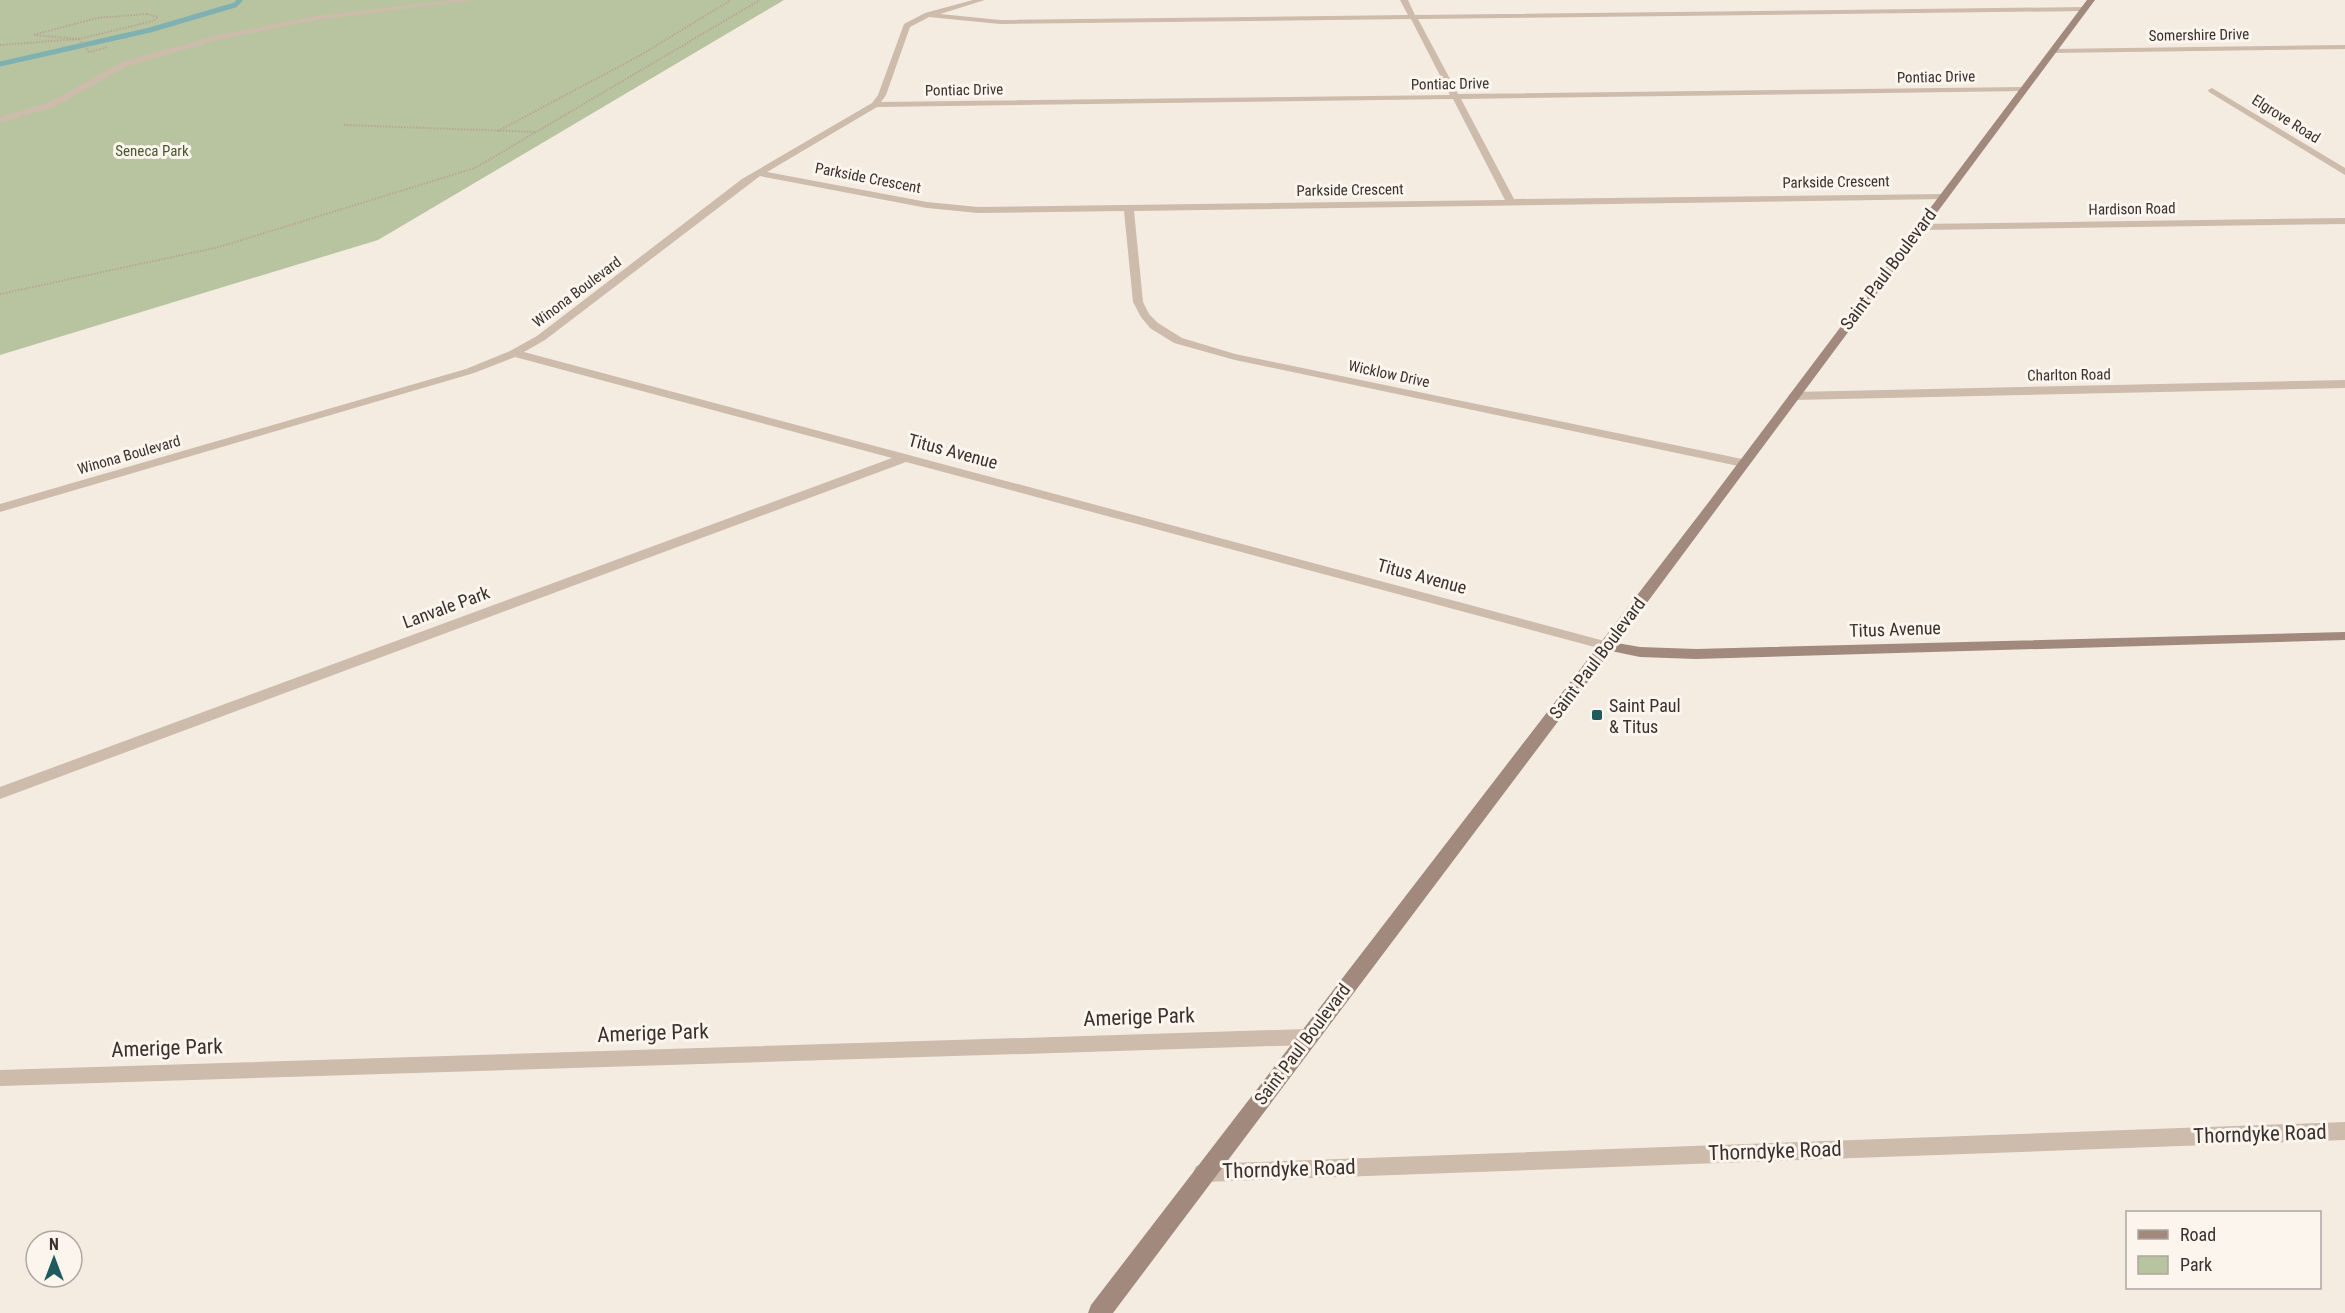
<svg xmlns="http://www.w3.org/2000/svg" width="2345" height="1313" font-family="'Roboto Condensed',sans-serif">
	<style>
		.green { fill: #b8c4a0 }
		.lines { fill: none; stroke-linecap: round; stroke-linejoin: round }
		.stream { stroke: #7fb0b2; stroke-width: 5 }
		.path { stroke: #b9a596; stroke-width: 2; stroke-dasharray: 1.5 1.5; stroke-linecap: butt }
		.service { fill: #cdbbac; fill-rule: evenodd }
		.minor { fill: #cdbbac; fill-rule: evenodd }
		.secondary { fill: #a18a7d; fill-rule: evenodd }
		.poi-dot { fill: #1f5a5e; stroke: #fbf5ee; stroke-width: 2 }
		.labels { text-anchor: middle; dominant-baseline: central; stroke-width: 6; stroke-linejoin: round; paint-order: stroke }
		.far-street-label { font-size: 15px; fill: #3b302b; stroke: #fbf5ee }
		.far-park-label { font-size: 15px; fill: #4a5a2e; stroke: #fbf5ee }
		.street-label { font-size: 18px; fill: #3b302b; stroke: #fbf5ee }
		.poi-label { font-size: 18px; fill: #3b302b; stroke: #fbf5ee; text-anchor: start }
		.near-street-label { font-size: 21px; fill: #3b302b; stroke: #fbf5ee }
	</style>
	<rect width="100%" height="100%" fill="#f4ebe1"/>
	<path class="green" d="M 0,0 L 784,0 L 378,240 L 0,355 Z"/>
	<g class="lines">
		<path class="stream" d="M 0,64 L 150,30 L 235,5 L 240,0"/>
		<path class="path" d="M 147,14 L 158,17 L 153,21 L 79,39 L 33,35 L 97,18 Z
			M 79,39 L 89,52 L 108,47
			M 0,45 L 79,39
			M 344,125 L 536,132
			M 498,131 L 639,56 L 731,0
			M 0,294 L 219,247 L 475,168 L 760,0"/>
		<path class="service" d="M 453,0 L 475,0 L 316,20 L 222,39 L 128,66 L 54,107 L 0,123 L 0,117 L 48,103 L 122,62 L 218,35 L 316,16 Z"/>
		<path class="minor" d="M 973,0 L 985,0 L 940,14 L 1000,20 L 1408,15 L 1400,0 L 1408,0 L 1415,15 L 2085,7 L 2089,9 L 2085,11 L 1418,19 L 1458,94 L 2024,87 L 2028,89 L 2024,91 L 1461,99 L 1514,199 L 1947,194 L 1947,198 L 1944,199 L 1134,211 L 1143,302 L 1149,314 L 1158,323 L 1182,338 L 1235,354 L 1747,460 L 1749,463 L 1743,467 L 1235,360 L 1174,343 L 1150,328 L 1141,317 L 1133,302 L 1124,211 L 978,213 L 927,208 L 760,176 L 545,340 L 524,352 L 1612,643 L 1614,646 L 1612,649 L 1602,649 L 906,462 L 0,799 L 0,787 L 892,458 L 515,357 L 474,373 L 0,512 L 0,504 L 466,369 L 510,351 L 537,336 L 742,179 L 872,103 L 878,95 L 904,24 L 925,13 ZM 929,17 L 1000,24 L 1411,19 L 1450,95 L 881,102 L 886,95 L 910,27 ZM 1453,99 L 1505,200 L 978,207 L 927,202 L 767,172 L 877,107 Z
			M 2345,45 L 2345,49 L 2053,53 L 2049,51 L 2053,49 Z
			M 2212,88 L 2345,168 L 2345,175 L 2209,92 L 2208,90 Z
			M 2345,218 L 2345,224 L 1920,230 L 1915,227 L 1920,224 Z
			M 2345,380 L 2345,388 L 1794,400 L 1788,396 L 1794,392 Z
			M 1307,1029 L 1314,1031 L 1317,1037 L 1314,1043 L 1307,1045 L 0,1086 L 0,1070 Z
			M 2345,1122 L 2345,1140 L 1204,1182 L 1196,1180 L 1193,1173 L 1196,1166 L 1204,1164 Z"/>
		<path class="secondary" d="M 2087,0 L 2095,0 L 1617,643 L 1640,647 L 1696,649 L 2345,632 L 2345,640 L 1696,659 L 1640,657 L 1611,651 L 1113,1313 L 1088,1313 L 1091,1305 L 1708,503 Z"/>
	</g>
	<rect class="poi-dot" x="1591" y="709" width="12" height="12" rx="3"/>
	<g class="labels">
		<g class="far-street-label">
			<text transform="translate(2199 35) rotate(-1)">Somershire Drive</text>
			<text transform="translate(1936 77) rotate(-1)">Pontiac Drive</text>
			<text transform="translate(1450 84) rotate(-1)">Pontiac Drive</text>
			<text transform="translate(964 90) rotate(-1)">Pontiac Drive</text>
			<text transform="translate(2286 119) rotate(32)">Elgrove Road</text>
			<text transform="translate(868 178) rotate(11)">Parkside Crescent</text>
			<text transform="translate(1836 182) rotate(-1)">Parkside Crescent</text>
			<text transform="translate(1350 190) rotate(-1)">Parkside Crescent</text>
			<text transform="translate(2132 209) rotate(-1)">Hardison Road</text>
			<text transform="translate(577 292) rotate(-37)">Winona Boulevard</text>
			<text transform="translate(1389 374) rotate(12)">Wicklow Drive</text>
			<text transform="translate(2069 375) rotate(-1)">Charlton Road</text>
			<text transform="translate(129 455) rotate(-16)">Winona Boulevard</text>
		</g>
		<g class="far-park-label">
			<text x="152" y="151">Seneca Park</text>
		</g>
		<g class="street-label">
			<text transform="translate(1888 269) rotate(-53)">Saint Paul Boulevard</text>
			<text transform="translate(953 451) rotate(15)">Titus Avenue</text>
			<text transform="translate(1422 576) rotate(15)">Titus Avenue</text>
			<text transform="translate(446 607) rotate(-20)">Lanvale Park</text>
			<text transform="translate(1895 629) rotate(-2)">Titus Avenue</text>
			<text transform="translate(1597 658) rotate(-53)">Saint Paul Boulevard</text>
			<text transform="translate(1302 1044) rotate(-53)">Saint Paul Boulevard</text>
		</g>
		<g class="poi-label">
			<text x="1609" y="705">Saint Paul<tspan x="1609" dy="21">&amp; Titus</tspan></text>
		</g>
		<g class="near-street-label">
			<text transform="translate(1139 1017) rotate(-2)">Amerige Park</text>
			<text transform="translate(653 1033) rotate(-2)">Amerige Park</text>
			<text transform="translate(167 1048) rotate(-2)">Amerige Park</text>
			<text transform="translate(2260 1134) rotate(-2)">Thorndyke Road</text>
			<text transform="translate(1775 1151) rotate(-2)">Thorndyke Road</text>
			<text transform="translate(1289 1169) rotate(-2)">Thorndyke Road</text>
		</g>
	</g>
	<rect x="2126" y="1211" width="195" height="78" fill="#fbf5ee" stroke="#aea6a0" stroke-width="1.5"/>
	<rect x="2138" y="1230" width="30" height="9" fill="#a18a7d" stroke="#aea6a0" stroke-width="1.5"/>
	<text x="2180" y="1241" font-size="18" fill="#3b302b">Road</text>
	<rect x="2138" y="1256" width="30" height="18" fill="#b8c4a0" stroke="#aea6a0" stroke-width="1.5"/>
	<text x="2180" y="1271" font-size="18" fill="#3b302b">Park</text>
	<g transform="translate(54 1259)"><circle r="28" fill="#fbf5ee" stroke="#aea6a0" stroke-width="1.5"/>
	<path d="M0-4.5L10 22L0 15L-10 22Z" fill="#1f5a5e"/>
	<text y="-9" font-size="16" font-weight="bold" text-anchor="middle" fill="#3b302b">N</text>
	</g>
</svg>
